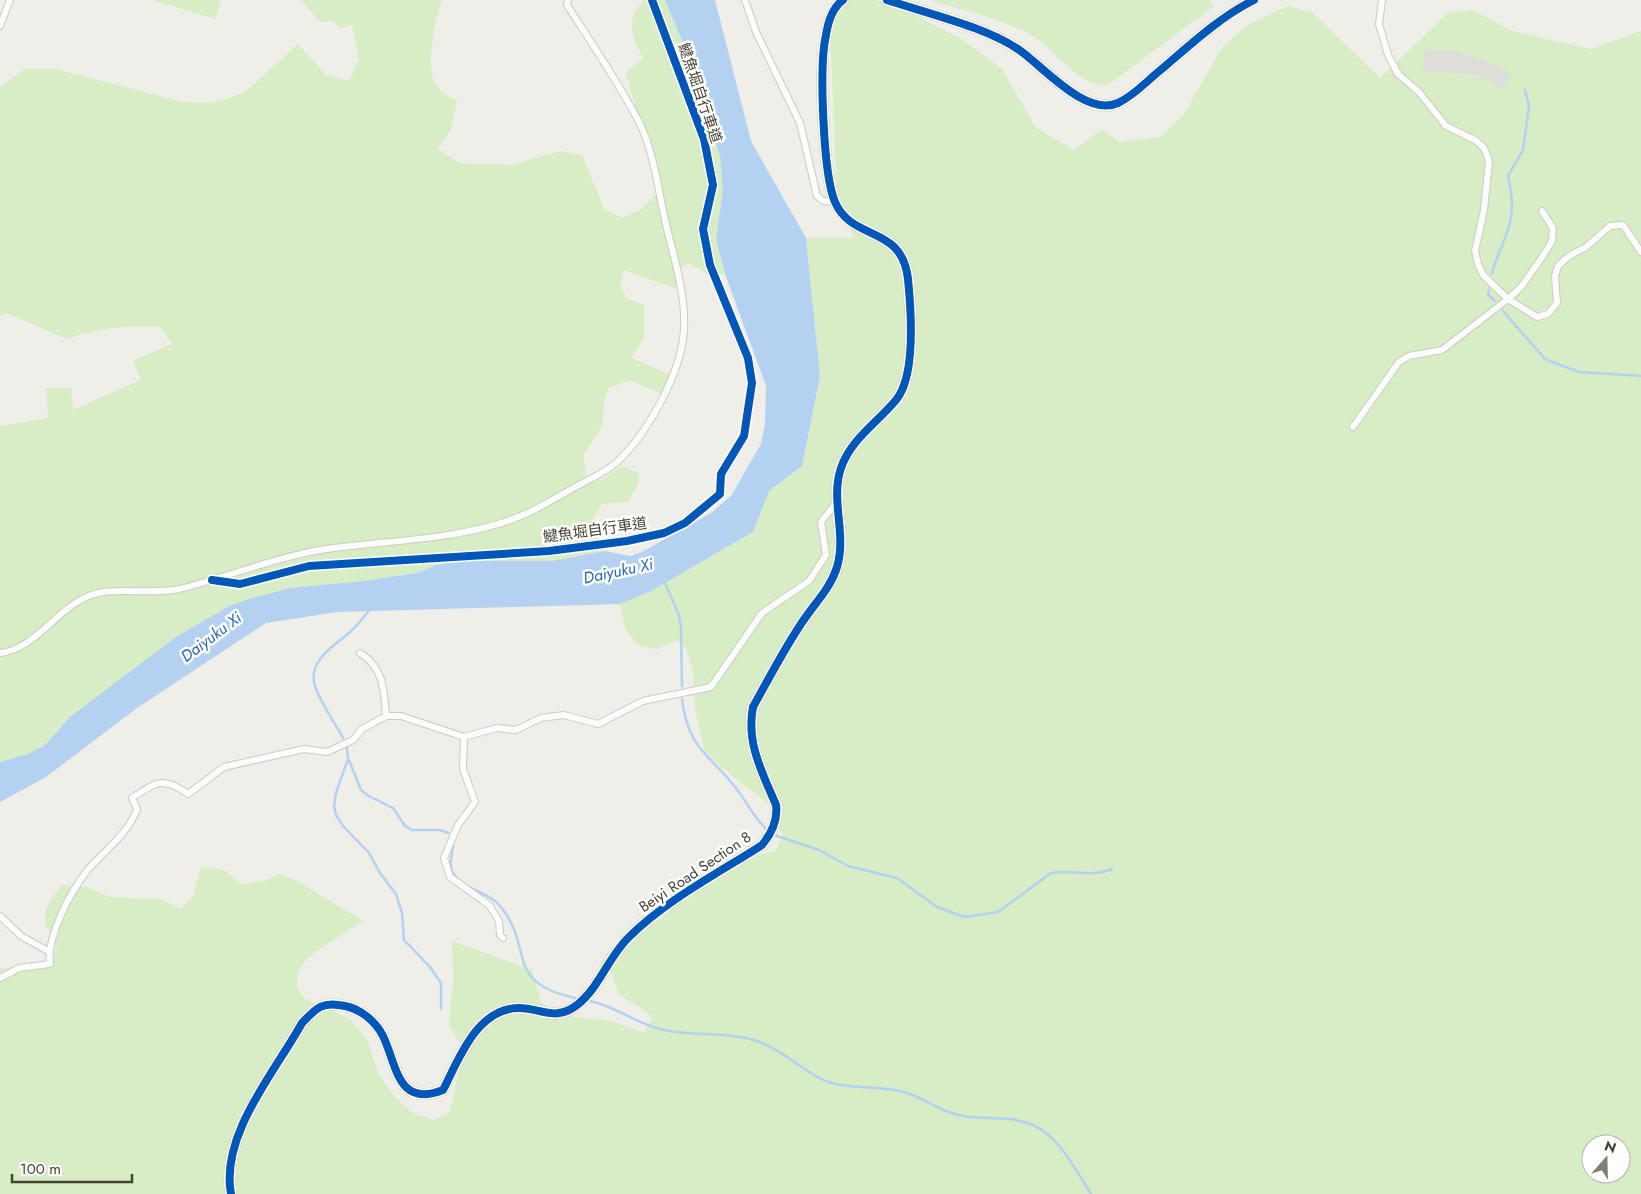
<svg xmlns="http://www.w3.org/2000/svg" width="1641" height="1194" font-family="Jost,'Noto Sans TC',sans-serif">
	<style>
		.green { fill: #d8ecc6; fill-rule: evenodd }
		.parking { fill: #dfddd8 }
		.water { fill: #b4d1f1 }
		.lines { fill: none; stroke-linecap: round; stroke-linejoin: round }
		.stream { stroke: #b4d1f1; stroke-width: 2.5 }
		.street-casing { stroke: #cccac4; stroke-width: 8 }
		.primary-casing { stroke: #d4ceb4; stroke-width: 12 }
		.street { stroke: #fdfcfc; stroke-width: 6 }
		.primary { stroke: #f1eee2; stroke-width: 10 }
		.cycleway-casing { stroke: #fff; stroke-width: 11 }
		.cycleway { stroke: #0057b8; stroke-width: 8 }
		.labels { text-anchor: middle; dominant-baseline: central; stroke-width: 5; stroke-linejoin: round; paint-order: stroke }
		.street-label { font-size: 15px; fill: #464134; stroke: #fff }
		.water-label { font-size: 16px; font-style: italic; fill: #2568b9; stroke: #fff }
	</style>
	<rect width="100%" height="100%" fill="#f0eee8"/>
	<path class="green" d="M 152,0 L 221,0 L 215,19 Z
		M 301,0 L 442,0 C 436,16 426,65 434,81 C 438,91 449,97 457,101 L 451,130 L 437,148 L 459,163 L 487,164 L 510,165 L 561,151 L 582,155 L 604,209 L 622,218 L 642,209 L 659,191 L 626,73 L 643,58 C 632,35 624,21 644,0 L 665,0 L 688,55 L 720,156 L 723,190 L 716,239 L 725,274 L 709,275 L 688,263 L 677,271 L 676,289 L 624,270 L 620,285 L 627,299 L 644,305 L 644,337 L 631,358 L 673,376 L 665,395 L 629,380 L 609,388 L 604,399 L 603,424 L 583,456 L 586,471 L 583,481 L 601,480 L 622,466 L 638,473 L 639,483 L 628,502 L 602,504 L 591,523 L 605,551 L 552,561 L 465,561 L 436,565 L 417,573 L 363,581 L 290,588 L 229,606 L 176,637 L 70,717 L 45,745 L 28,754 L 0,762 L 0,426 L 48,418 L 46,388 L 71,388 L 73,410 L 141,380 L 133,361 L 172,344 L 160,327 C 128,326 97,327 67,339 L 6,313 L 0,315 L 0,87 L 25,69 L 55,69 L 183,102 L 211,103 L 244,93 L 298,44 L 326,75 L 349,81 L 359,60 L 352,25 L 340,28 L 332,21 L 320,22 Z
		M 846,0 L 875,0 L 896,6 L 960,38 L 1002,69 L 1036,128 L 1074,150 L 1102,129 L 1120,142 L 1160,137 L 1184,114 L 1221,49 L 1247,25 L 1288,6 L 1313,13 L 1380,78 L 1448,13 L 1473,10 L 1512,31 L 1591,49 L 1641,31 L 1641,1194 L 0,1194 L 0,969 L 50,963 L 57,946 C 39,916 41,912 62,885 L 87,887 L 109,897 L 160,899 L 181,909 L 193,896 L 201,867 L 224,870 L 241,884 L 265,881 L 279,874 L 297,881 L 363,921 L 315,952 L 303,963 L 297,976 L 297,988 L 305,999 L 349,1018 L 367,1039 L 378,1072 L 393,1095 L 411,1112 L 433,1120 L 450,1112 C 456,1091 456,1071 465,1051 L 449,1025 L 453,979 L 452,941 L 532,970 L 541,1002 L 556,1015 L 612,1021 L 643,1033 L 653,1018 L 641,1008 L 619,995 L 612,974 L 601,963 L 608,952 L 663,918 L 672,896 L 731,865 L 776,850 L 782,835 L 769,804 L 721,767 L 704,749 L 695,711 L 693,670 L 686,648 L 677,640 L 657,649 L 637,645 L 625,628 L 620,604 L 651,591 L 753,532 L 769,491 L 802,466 L 820,376 L 806,238 L 854,238 L 837,202 L 830,23 ZM 1591,1144 L 1621,1144 L 1621,1174 L 1591,1174 Z
		M 929,0 L 1209,0 L 1214,6 L 1108,85 C 1080,88 1059,54 1037,39 C 1015,22 957,9 929,0 Z"/>
	<path class="parking" d="M 1425,50 L 1458,51 L 1498,66 L 1510,73 L 1504,89 L 1477,75 L 1423,71 Z"/>
	<path class="water" d="M 665,0 L 715,0 L 751,141 L 806,238 L 820,376 L 802,466 L 769,491 L 753,532 L 651,591 L 620,604 L 337,612 L 266,623 L 137,708 L 46,777 L 0,802 L 0,762 L 28,754 L 45,745 L 70,717 L 176,637 L 229,606 L 249,599 L 290,588 L 363,581 L 417,573 L 436,565 L 465,561 L 552,561 L 605,551 L 630,556 L 642,552 L 711,513 L 731,496 L 761,444 L 765,424 L 766,386 L 725,274 L 716,239 L 723,190 L 720,156 L 688,55 Z"/>
	<g class="lines">
		<path class="stream" d="M 1492,274 C 1496,256 1506,240 1510,222 C 1514,207 1511,191 1508,176 L 1523,150 L 1529,106 L 1525,90
			M 1489,290 L 1488,294 L 1495,301
			M 1503,311 L 1545,359 L 1579,372 L 1641,376
			M 664,581 L 679,615 L 681,628 L 682,686
			M 682,699 C 688,748 707,752 735,787 C 747,802 754,818 768,831
			M 343,738 C 334,721 321,704 315,686 C 307,661 334,646 350,632 C 358,625 364,617 370,609
			M 347,747 L 348,759 L 336,793 L 334,806 L 336,815 L 343,826 L 369,853 L 380,873 L 396,894 L 402,913 L 404,940 L 430,967 L 441,983 L 441,1009
			M 349,760 L 361,790 L 367,795 L 393,808 L 405,826 L 412,830 L 440,830 L 448,833
			M 774,835 L 819,850 L 848,866 L 897,878 L 937,907 L 964,917 L 998,912 L 1051,873 C 1072,869 1091,878 1112,869
			M 453,842 C 454,852 448,862 452,871 C 461,890 489,891 501,907 C 535,950 503,982 575,998
			M 590,1001 C 615,1006 635,1023 660,1029 C 691,1037 725,1031 757,1041 C 786,1051 807,1076 832,1083 C 857,1090 883,1085 907,1093 C 926,1099 942,1113 963,1116 C 986,1120 1011,1115 1033,1125 C 1060,1137 1076,1171 1091,1194"/>
		<defs>
			<path id="street" d="M 745,0 L 756,32 L 800,123 L 817,196 L 823,201 L 835,202
				M 1382,0 L 1379,24 L 1388,55 L 1398,74 L 1419,92 L 1446,126 L 1475,140 L 1484,148 L 1489,161 L 1484,210 L 1475,251 L 1478,264 L 1483,275 L 1508,299 L 1537,317 L 1548,314 L 1557,303 L 1555,276 L 1558,266 L 1569,256 L 1586,247 L 1610,226 L 1623,225 L 1641,252
				M 0,26 L 10,0
				M 1353,427 L 1399,362 L 1409,356 L 1442,350 L 1508,299 L 1521,287 L 1543,256 L 1552,241 L 1553,228 L 1542,211
				M 0,653 C 41,648 61,598 103,592 C 128,589 155,594 179,589 C 226,578 272,558 320,550 C 379,541 440,541 498,524 C 527,516 552,500 577,486 C 590,479 606,472 617,462 C 648,433 682,372 684,329 C 686,293 673,255 665,220 C 658,188 654,154 640,124 C 619,83 592,44 567,5 L 568,0
				M 360,653 C 384,668 384,690 386,716
				M 464,737 L 463,769 L 475,802 L 458,825 L 444,858 L 450,877 L 489,905 L 499,921 L 500,935 L 503,938
				M 0,916 L 21,936 L 48,951
				M 0,978 L 19,968 L 50,964 C 46,938 70,893 86,872 C 103,851 127,836 137,809 L 132,798 C 156,782 163,776 188,794 L 224,767 L 304,749 L 327,752 L 353,740 L 362,729 L 386,716 L 401,716 L 464,737 L 497,728 L 516,730 L 541,718 L 564,715 L 598,724 L 643,701 L 711,687 L 762,613 L 809,581 L 826,555 L 821,522 L 837,502"/>
			<path id="primary" d="M 887,0 C 926,13 990,28 1022,52 C 1045,69 1087,117 1118,103 C 1133,96 1145,83 1157,73 C 1188,47 1218,18 1254,0
				M 231,1194 C 220,1135 275,1072 302,1023 C 317,1007 323,1001 345,1006 C 361,1009 376,1022 383,1036 C 397,1065 397,1108 443,1090 C 459,1059 477,1008 519,1008 C 541,1008 555,1022 577,1005 C 599,988 608,958 628,938 C 666,900 717,874 762,845 C 772,833 778,820 776,805 C 762,772 746,743 753,707 C 768,680 782,653 799,627 C 811,607 830,590 837,567 C 847,534 830,500 841,468 C 851,439 877,423 896,400 C 916,376 911,309 908,279 C 902,224 852,242 835,202 C 823,174 819,65 826,35 C 828,22 832,8 843,0"/>
		</defs>
		<use href="#street" class="street-casing"/>
		<use href="#primary" class="primary-casing"/>
		<use href="#street" class="street"/>
		<use href="#primary" class="primary"/>
		<defs>
			<path id="cycleway" d="M 887,0 C 926,13 990,28 1022,52 C 1045,69 1087,117 1118,103 C 1133,96 1145,83 1157,73 C 1188,47 1218,18 1254,0
				M 212,580 L 240,584 L 309,566 L 549,551 L 627,541 L 664,533 L 685,523 L 720,494 L 721,474 L 744,436 L 752,383 L 748,358 L 710,265 L 703,229 L 713,185 L 704,139 L 652,0
				M 231,1194 C 220,1135 275,1072 302,1023 C 317,1007 323,1001 345,1006 C 361,1009 376,1022 383,1036 C 397,1065 397,1108 443,1090 C 459,1059 477,1008 519,1008 C 541,1008 555,1022 577,1005 C 599,988 608,958 628,938 C 666,900 717,874 762,845 C 772,833 778,820 776,805 C 762,772 746,743 753,707 C 768,680 782,653 799,627 C 811,607 830,590 837,567 C 847,534 830,500 841,468 C 851,439 877,423 896,400 C 916,376 911,309 908,279 C 902,224 852,242 835,202 C 823,174 819,65 826,35 C 828,22 832,8 843,0"/>
		</defs>
		<use href="#cycleway" class="cycleway-casing"/>
		<use href="#cycleway" class="cycleway"/>
	</g>
	<g class="labels">
		<g class="street-label">
			<text transform="translate(700 93) rotate(71)">𩻸魚堀自行車道</text>
			<text transform="translate(595 530) rotate(-8)">𩻸魚堀自行車道</text>
			<text transform="translate(695 872) rotate(-34)">Beiyi Road Section 8</text>
		</g>
		<g class="water-label">
			<text transform="translate(618 571) rotate(-12)">Daiyuku Xi</text>
			<text transform="translate(211 637) rotate(-37)">Daiyuku Xi</text>
		</g>
	</g>
	<g transform="translate(1606 1159) rotate(20)"><circle r="24" fill="#ffffff" stroke="#b5b3ae"/>
	<path d="M0-4L9 19L0 12L-9 19Z" fill="#827e73"/>
	<text y="-8" font-size="14" font-weight="bold" text-anchor="middle" fill="#464134">N</text>
	</g>
	<path d="M12 1174v8h120v-8" fill="none" stroke="#464134" stroke-width="2.5"/>
	<text x="20" y="1174" font-size="15" fill="#464134" stroke="#ffffff" stroke-width="4" paint-order="stroke">100 m</text>
</svg>
